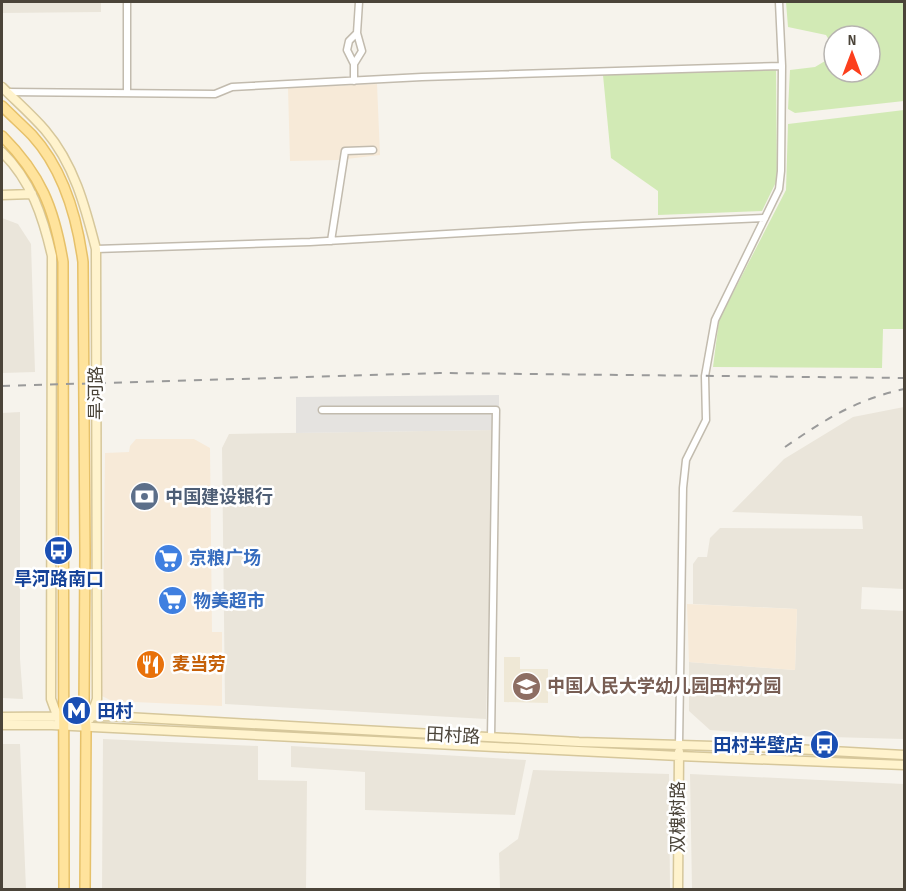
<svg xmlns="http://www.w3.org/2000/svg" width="906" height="891" font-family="'Sofia Sans Condensed','Noto Sans SC',sans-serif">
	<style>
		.residential { fill: #eae5da }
		.commercial { fill: #f7ead8 }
		.education { fill: #efe8d6 }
		.green { fill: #d2eab5; fill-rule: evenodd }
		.parking { fill: #e5e3e0 }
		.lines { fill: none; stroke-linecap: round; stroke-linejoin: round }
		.street-casing { stroke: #c2bbae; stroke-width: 9 }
		.secondary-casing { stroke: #d6c79b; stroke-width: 11 }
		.primary-casing { stroke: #e6c16a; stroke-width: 12 }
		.street { stroke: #fff; stroke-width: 6 }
		.secondary { stroke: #fff3cd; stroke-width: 8 }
		.primary { stroke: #ffe39c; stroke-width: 9 }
		.rail { stroke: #9a9a9a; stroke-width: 2; stroke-dasharray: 8 8; stroke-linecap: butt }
		.labels { text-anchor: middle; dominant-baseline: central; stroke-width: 5; stroke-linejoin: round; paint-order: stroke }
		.street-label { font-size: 18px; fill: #4b4439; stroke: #fff }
		.service-label { font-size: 18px; font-weight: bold; fill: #4e5e75; stroke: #fff; text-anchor: start }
		.shop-label { font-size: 18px; font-weight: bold; fill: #366cbe; stroke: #fff; text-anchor: start }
		.transit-label { font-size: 18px; font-weight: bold; fill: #164399; stroke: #fff }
		.food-label { font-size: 18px; font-weight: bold; fill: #c56008; stroke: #fff; text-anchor: start }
		.education-label { font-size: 18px; font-weight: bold; fill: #785e54; stroke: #fff; text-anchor: start }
	</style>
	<rect width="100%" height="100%" fill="#f6f3ec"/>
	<path class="residential" d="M 2,2 L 101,2 L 101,12 L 2,13 Z
		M 2,218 L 18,224 L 31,244 L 35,372 L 2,373 Z
		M 904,407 L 904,589 L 862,587 L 861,609 L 904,611 L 904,739 L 793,736 L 710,730 L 689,711 L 689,662 L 795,670 L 797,609 L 693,604 L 693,564 L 698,557 L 707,557 L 710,538 L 720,528 L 863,529 L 862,516 L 732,512 L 784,459 L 853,417 Z
		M 20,412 L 20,659 L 23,699 L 2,698 L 2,413 Z
		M 494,430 L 486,719 L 225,704 L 222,448 L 229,434 Z
		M 103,739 L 258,746 L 258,780 L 307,781 L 306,889 L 102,889 Z
		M 2,744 L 20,744 L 26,889 L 2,889 Z
		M 291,746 L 526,760 L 515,815 L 365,810 L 365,772 L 291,767 Z
		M 533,770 L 669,774 L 670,889 L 500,889 L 499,853 L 518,839 Z
		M 690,774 L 904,784 L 904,889 L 692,889 Z"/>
	<path class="commercial" d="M 377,84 L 380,155 L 338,160 L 290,161 L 288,88 Z
		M 136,439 L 194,439 L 210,448 L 212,632 L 222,632 L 222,706 L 112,701 L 102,696 L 105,453 L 129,452 L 130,446 Z
		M 687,604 L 797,609 L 795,670 L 689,662 Z"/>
	<path class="education" d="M 504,657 L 520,657 L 520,669 L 548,669 L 548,703 L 504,702 Z"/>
	<path class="green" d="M 786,2 L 904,2 L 904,101 L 795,113 L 788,109 L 790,70 L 815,67 L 830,58 L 832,45 L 826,35 L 788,27 ZM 834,36 L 870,36 L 870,72 L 834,72 Z
		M 776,69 L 777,180 L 762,211 L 658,215 L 658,191 L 611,158 L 603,75 Z
		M 904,110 L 904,329 L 883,329 L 882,368 L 713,367 L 719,320 L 786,190 L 788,124 Z"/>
	<path class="parking" d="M 499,395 L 499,427 L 494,430 L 296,433 L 296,397 Z"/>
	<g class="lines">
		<defs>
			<path id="street" d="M 127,2 L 127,93
				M 354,64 L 347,50 L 349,41 L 357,33
				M 354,81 L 354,64 L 362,51 L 357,33 L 359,2
				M 7,92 L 215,94 L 232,87 L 422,77 L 782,66
				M 331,241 L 345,151 L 373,150
				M 96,249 L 310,242 L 583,226 L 765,218
				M 322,410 L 496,410 L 491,738
				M 679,745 L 683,488 L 686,460 L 706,420 L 705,376 L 715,320 L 779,189 L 781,171 L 782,66 L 779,2"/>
			<path id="secondary" d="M 2,87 C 16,101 32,115 45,130 C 74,164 85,206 96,249 L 97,699 L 90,719
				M 2,152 C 31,180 43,217 52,256 L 51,699 L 58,718
				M 2,195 L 32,194
				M 2,717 L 108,716 L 579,742 L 777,748 L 904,755
				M 2,725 L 52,725 L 679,756 L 904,765
				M 678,890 L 679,752"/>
			<path id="primary" d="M 2,106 C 12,116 22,125 32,135 C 64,170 77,217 83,262 L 85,553 L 84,707 L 86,728 L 85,890
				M 2,136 C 41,175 54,208 63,262 L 64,890"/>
		</defs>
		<use href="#street" class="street-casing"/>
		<use href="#secondary" class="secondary-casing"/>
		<use href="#primary" class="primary-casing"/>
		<use href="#street" class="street"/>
		<use href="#secondary" class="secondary"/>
		<use href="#primary" class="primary"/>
		<path class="rail" d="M 2,386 L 440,373 L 904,378
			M 785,447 C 826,419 855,400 904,389"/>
	</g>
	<defs>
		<symbol id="bank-disc" viewBox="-11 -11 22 22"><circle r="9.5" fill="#5c6f8a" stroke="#fff"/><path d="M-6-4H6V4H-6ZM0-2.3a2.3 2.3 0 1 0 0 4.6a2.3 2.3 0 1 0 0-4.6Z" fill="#fff"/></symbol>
		<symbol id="bus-disc" viewBox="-11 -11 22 22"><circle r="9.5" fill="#1a4fb4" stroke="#fff"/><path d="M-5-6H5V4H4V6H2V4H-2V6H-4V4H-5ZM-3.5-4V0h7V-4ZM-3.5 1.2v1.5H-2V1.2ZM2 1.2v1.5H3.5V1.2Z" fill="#fff"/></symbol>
		<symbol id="supermarket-disc" viewBox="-11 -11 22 22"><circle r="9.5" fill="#3f7fe0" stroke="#fff"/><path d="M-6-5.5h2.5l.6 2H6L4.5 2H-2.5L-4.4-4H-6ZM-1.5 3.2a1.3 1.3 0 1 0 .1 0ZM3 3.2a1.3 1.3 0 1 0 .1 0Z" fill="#fff"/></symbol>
		<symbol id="restaurant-disc" viewBox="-11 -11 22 22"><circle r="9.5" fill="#e8710a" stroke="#fff"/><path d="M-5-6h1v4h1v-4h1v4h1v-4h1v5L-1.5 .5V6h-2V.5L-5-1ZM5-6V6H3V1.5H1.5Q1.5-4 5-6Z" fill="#fff"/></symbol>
		<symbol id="school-disc" viewBox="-11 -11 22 22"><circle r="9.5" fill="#8d6e63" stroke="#fff"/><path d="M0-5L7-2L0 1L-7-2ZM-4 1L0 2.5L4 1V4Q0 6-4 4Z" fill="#fff"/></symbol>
		<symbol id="metro-disc" viewBox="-11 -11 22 22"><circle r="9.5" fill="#1a4fb4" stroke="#fff"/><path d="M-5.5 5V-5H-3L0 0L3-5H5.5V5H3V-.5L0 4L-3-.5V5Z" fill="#fff"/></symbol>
	</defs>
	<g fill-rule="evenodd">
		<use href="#bank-disc" x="128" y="480" width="33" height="33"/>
		<use href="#bus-disc" x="42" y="534" width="33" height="33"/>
		<use href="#supermarket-disc" x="152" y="542" width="33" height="33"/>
		<use href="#supermarket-disc" x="156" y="584" width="33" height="33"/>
		<use href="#restaurant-disc" x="134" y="648" width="33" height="33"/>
		<use href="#school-disc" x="510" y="670" width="33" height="33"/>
		<use href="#metro-disc" x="60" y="694" width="33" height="33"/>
		<use href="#bus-disc" x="808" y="728" width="33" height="33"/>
	</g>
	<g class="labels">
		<g class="street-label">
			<text transform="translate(96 393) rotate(-90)">旱河路</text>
			<text transform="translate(453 736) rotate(3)">田村路</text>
			<text transform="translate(678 817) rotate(-90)">双槐树路</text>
		</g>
		<g class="service-label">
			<text x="165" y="497">中国建设银行</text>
		</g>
		<g class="shop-label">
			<text x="189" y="558">京粮广场</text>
			<text x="193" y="601">物美超市</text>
		</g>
		<g class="transit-label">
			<text x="59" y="579">旱河路南口</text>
			<text x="97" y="711" text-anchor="start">田村</text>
			<text x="803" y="745" text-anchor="end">田村半壁店</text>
		</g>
		<g class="food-label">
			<text x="172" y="664">麦当劳</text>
		</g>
		<g class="education-label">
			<text x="547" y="686">中国人民大学幼儿园田村分园</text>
		</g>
	</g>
	<rect width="906" height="891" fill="none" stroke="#4b4439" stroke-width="6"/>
	<g transform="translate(852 54)"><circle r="28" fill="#ffffff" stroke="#b7b4b0" stroke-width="1.5"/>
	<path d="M0-4.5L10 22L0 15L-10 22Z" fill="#fc3f1d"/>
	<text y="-9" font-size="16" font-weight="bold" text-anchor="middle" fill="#4b4439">N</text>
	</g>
</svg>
